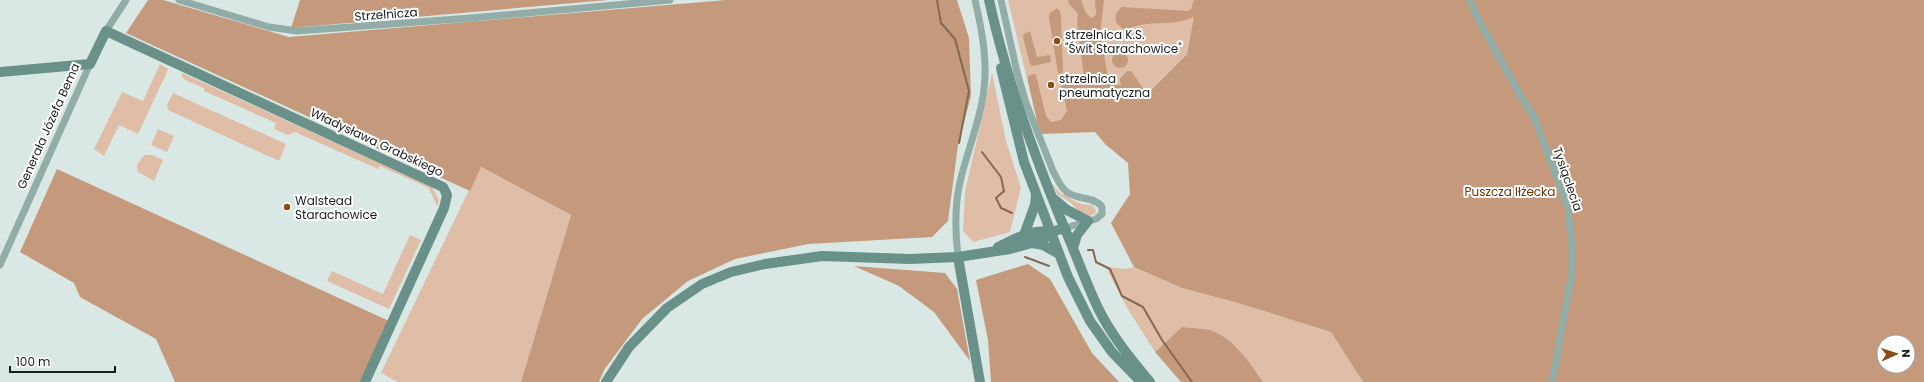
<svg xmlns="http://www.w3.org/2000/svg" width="1924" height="382" font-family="Poppins,sans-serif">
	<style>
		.green { fill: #e0bda6 }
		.forest { fill: #c5997b; fill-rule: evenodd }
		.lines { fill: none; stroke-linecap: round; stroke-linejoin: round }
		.stream { stroke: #866954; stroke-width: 2 }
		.street { stroke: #92ada7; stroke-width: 7 }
		.secondary { stroke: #699189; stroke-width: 10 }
		.poi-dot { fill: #8b4b14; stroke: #fff; stroke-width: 1.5 }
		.labels { text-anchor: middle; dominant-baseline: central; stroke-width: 4; stroke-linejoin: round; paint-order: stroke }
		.street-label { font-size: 12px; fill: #181d1c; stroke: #fff }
		.poi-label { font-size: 12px; fill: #181d1c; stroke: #fff; text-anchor: start }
		.park-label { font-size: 12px; fill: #6b3500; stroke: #fff }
	</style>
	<rect width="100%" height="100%" fill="#d9e8e5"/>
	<path class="green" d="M 1008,0 L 1209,0 L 1195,16 L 1187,54 L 1141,99 L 1121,85 L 1098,81 L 1095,132 L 1040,133 Z
		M 160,64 L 168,69 L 167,72 L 138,134 L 119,125 L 104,156 L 94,149 L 122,92 L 143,101 Z
		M 182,73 L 432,187 L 439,200 L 437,206 L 429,188 L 380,166 L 378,169 L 295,132 L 288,135 L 274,129 L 276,123 L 204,91 L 204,88 L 185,80 L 181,75 Z
		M 992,73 L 1006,141 L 1021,188 L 1010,232 L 973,242 L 963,231 L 965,192 Z
		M 173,93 L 286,144 L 279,161 L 168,110 L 167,105 Z
		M 158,129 L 174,136 L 167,152 L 151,145 Z
		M 144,155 L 152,155 L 163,160 L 154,181 L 138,172 L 137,165 Z
		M 480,167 L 571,215 L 521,382 L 398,382 L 381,373 Z
		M 1049,181 L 1062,195 L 1064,194 C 1073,201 1080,205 1092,205 L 1096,210 L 1095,214 L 1087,217 L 1082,215 L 1070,202 L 1058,195 Z
		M 410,235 L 421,240 L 389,309 L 327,281 L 332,271 L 383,294 Z
		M 1106,267 L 1125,269 L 1134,267 L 1182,288 L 1238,303 L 1331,332 L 1363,382 L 1263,382 L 1238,349 L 1205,329 L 1182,327 L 1155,352 L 1126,306 Z"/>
	<path class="forest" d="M 148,0 L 163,0 L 289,37 L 726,0 L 957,0 L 969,38 L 971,96 L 958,145 L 948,221 L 932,237 L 808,244 L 735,259 L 688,281 L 642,319 L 604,370 L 599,382 L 521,382 L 571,215 L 481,167 L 470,191 L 126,33 Z
		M 300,0 L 608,0 L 291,28 Z
		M 1068,0 L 1081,0 L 1086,13 L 1091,18 L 1096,15 L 1095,0 L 1104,0 L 1100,33 L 1108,77 L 1107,83 L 1121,85 L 1120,79 L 1127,71 L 1131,71 L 1143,88 L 1142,99 L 1187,54 L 1194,17 C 1169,28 1151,18 1125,30 C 1114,24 1112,15 1122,7 L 1188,11 L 1191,9 L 1194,0 L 1924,0 L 1924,382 L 1363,382 L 1331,332 L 1238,303 L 1182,288 L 1134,267 L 1111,223 L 1130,194 L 1128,163 L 1106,145 L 1095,132 L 1040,134 L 1028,81 L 1028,76 L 1033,74 L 1036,75 L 1046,116 L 1051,122 L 1061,120 L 1067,111 L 1060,80 L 1084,77 L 1077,22 L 1078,14 L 1068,2 ZM 1884,342 L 1908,342 L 1908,366 L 1884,366 Z
		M 1057,8 L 1060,11 L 1061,18 L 1063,71 L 1062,74 L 1058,73 L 1049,18 L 1050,13 Z
		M 1030,31 L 1037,57 L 1050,55 L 1051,62 L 1032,66 L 1030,64 L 1023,37 L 1024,34 Z
		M1112 60a8 8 0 1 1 16 0a8 8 0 1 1-16 0Z
		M 57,169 L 389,321 L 360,382 L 175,382 L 156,339 L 80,297 L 74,283 L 20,252 Z
		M 1028,264 L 1050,279 L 1092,353 L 1119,382 L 991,382 L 988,340 L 976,280 Z
		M 854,266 L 945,273 L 957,289 L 970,361 L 934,312 L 899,286 Z
		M 1182,327 C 1190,328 1197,328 1204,329 C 1231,333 1249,362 1263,382 L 1181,382 L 1155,352 Z"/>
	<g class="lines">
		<path class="stream" d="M 937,0 L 941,23 L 955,39 L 969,91 L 959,143
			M 982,152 L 1001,177 L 1004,191 L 996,198 L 1001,208 L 1012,213
			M 1088,250 L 1093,250 L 1096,262 L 1110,269 L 1122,296 L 1143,307 L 1162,340 L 1192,382
			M 1025,257 L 1049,266"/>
		<path class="street" d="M 179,0 L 269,27 L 297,31 L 471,18 L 670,0
			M 1001,0 L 1017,72 L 1026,103 L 1053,171 C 1057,178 1060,187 1067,192 C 1077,200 1097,197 1102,207 L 1102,214 L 1096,219 L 1065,228
			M 1470,0 L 1475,13 L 1520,95 L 1534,117 L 1568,207 L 1572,247 L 1572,273 L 1552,382
			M 106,31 L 126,0
			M 958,257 C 955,231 954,204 961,178 C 967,153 977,128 982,102 C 989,68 983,34 975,0
			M 0,265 L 90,64"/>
		<path class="secondary" d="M 989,0 C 1006,78 1033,153 1064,227 C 1076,254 1085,281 1098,308 C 1111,335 1131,359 1150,382
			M 1001,68 L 1024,162 L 1068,277 L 1090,321 L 1112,352 L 1141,382
			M 0,72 L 90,64 L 106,31 L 443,187 L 447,195 L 444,208 L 365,382
			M 1054,199 L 1067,210 L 1088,221 L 1077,235 L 1073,248
			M 1024,235 L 1035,205 L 1036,195
			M 1032,243 L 1043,245 L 1059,254
			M 998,247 C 1015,239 1033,228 1051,232
			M 958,257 L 980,382
			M 606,382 L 629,347 L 667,308 L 702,284 L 731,272 L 765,264 L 822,256 L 910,259 L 958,257 L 1010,249 L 1043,240 L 1051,232 L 1065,228"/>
	</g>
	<g class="poi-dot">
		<circle cx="1057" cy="41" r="4"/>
		<circle cx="1051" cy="85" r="4"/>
		<circle cx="287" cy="207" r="4"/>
	</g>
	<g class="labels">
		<g class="street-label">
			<text transform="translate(386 14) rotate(-4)">Strzelnicza</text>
			<text transform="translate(48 126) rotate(-66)">Generała Józefa Bema</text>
			<text transform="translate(377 142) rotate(25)">Władysława Grabskiego</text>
			<text transform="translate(1568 179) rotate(71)">Tysiąclecia</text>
		</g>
		<g class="poi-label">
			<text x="1065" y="34">strzelnica K.S.<tspan x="1065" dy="14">"Świt Starachowice"</tspan></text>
			<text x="1059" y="78">strzelnica<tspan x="1059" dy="14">pneumatyczna</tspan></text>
			<text x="295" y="200">Walstead<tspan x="295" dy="14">Starachowice</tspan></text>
		</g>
		<g class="park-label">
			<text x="1510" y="191">Puszcza Iłżecka</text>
		</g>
	</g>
	<g transform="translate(1896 354) rotate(87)"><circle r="19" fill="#ffffff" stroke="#a3a5a4"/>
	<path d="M0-3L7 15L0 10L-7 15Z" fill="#8b4b14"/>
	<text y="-6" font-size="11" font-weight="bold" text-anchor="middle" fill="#181d1c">N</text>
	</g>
	<path d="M10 366v6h105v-6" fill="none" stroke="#181d1c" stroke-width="2"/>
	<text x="16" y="366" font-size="12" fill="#181d1c" stroke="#ffffff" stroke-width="3" paint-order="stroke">100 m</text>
</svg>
